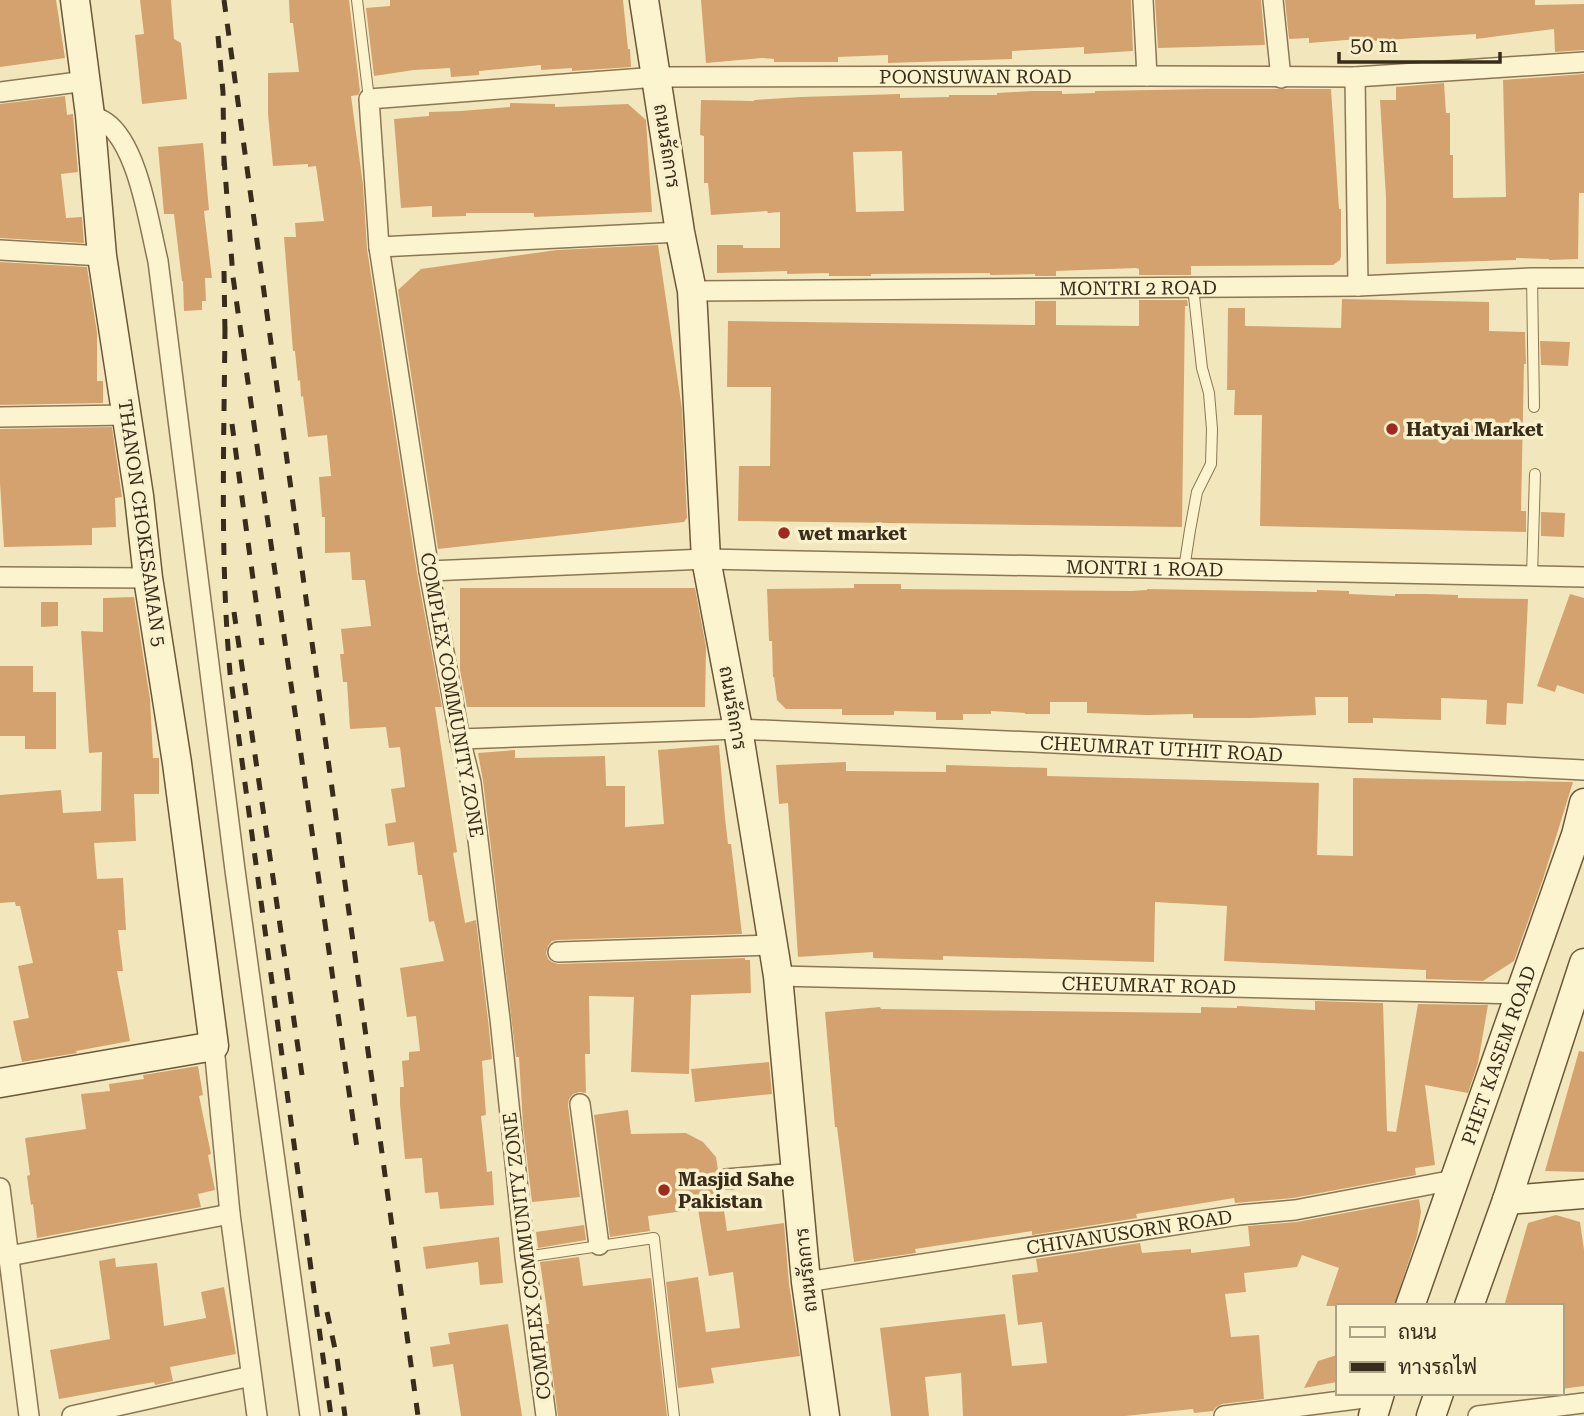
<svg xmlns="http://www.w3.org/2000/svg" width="1584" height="1416" font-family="'Roboto Serif',Sarabun,serif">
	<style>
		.building { fill: #d4a26e; fill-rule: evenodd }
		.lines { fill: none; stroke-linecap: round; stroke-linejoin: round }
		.lane-casing { stroke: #8b7654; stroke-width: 12 }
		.street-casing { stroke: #8b7654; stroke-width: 22 }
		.secondary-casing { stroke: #6c5737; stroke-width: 31 }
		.lane { stroke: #fcf3cf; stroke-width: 10 }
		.street { stroke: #fcf3cf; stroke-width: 19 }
		.secondary { stroke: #fcf3cf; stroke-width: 28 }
		.rail { stroke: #382c1a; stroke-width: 5; stroke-dasharray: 12 12; stroke-linecap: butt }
		.poi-dot { fill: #9f291e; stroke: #f9f0cc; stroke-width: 2.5 }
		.labels { text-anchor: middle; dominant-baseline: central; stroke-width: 7; stroke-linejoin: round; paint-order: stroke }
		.street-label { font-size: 19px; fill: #382c1a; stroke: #f9f0cc }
		.poi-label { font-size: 19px; font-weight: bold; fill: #382c1a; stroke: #f9f0cc; text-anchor: start }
	</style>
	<rect width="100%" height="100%" fill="#f2e7bc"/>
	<path class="building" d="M 0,0 L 56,0 L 65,58 L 0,67 Z
		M 140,0 L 171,0 L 174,39 L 181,43 L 187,99 L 142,104 L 135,35 L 144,34 Z
		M 289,0 L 349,0 L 360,91 L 358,95 L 351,96 L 363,185 L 367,249 L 417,573 L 442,707 L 435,707 L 457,852 L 453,853 L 465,923 L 476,920 L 488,1020 L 492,1059 L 482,1061 L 486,1115 L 481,1116 L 487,1172 L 492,1171 L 494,1205 L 440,1209 L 438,1192 L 425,1193 L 422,1158 L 405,1159 L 400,1104 L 400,1087 L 404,1087 L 402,1061 L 409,1060 L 409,1052 L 420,1051 L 416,1016 L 407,1017 L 400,968 L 444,961 L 434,921 L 429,922 L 422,875 L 418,875 L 414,842 L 388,846 L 385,824 L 396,822 L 391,789 L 405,787 L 400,747 L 389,748 L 386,727 L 350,729 L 347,682 L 343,682 L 340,654 L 344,654 L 341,629 L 371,626 L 365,580 L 352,580 L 350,552 L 325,553 L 325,517 L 322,517 L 319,477 L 331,476 L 327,435 L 308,437 L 303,396 L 301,397 L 300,380 L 298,381 L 295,351 L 293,351 L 284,237 L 296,237 L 295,223 L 324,221 L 316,166 L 308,167 L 308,164 L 273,166 L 268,114 L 268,73 L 299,72 L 293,23 L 290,23 Z
		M 390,0 L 623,0 L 628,49 L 630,49 L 631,67 L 572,71 L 572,68 L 541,70 L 541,65 L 479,71 L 479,75 L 451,77 L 450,68 L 414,70 L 374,76 L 366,8 L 390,6 Z
		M 701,0 L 1131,0 L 1133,51 L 1084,54 L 1084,47 L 1012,51 L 1012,59 L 888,63 L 888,55 L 838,57 L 838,62 L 774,62 L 774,59 L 762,58 L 706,63 Z
		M 1155,0 L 1261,0 L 1265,45 L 1158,48 Z
		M 1285,0 L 1535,0 L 1535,5 L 1584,4 L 1584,50 L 1555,52 L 1554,29 L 1476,39 L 1476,34 L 1371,41 L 1371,38 L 1309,43 L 1309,38 L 1289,39 Z
		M 1584,74 L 1584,193 L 1579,193 L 1578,259 L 1549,260 L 1549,259 L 1516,258 L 1516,260 L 1386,264 L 1386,197 L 1380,100 L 1396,100 L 1396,87 L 1444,83 L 1446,113 L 1450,113 L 1450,155 L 1453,155 L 1453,198 L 1506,197 L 1503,80 Z
		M 1209,89 L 1331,89 L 1339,209 L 1341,209 L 1341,256 L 1340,260 L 1333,265 L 1191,266 L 1191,275 L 1139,275 L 1139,269 L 1136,268 L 1056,271 L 1056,276 L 1035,276 L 1035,274 L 990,275 L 990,273 L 871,274 L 871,276 L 829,276 L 829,273 L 787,274 L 787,271 L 717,273 L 717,245 L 743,245 L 743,248 L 780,248 L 780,212 L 768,213 L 767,211 L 711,215 L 708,183 L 704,183 L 704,136 L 700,135 L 701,100 L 754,101 L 754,100 L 801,97 L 900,94 L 900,98 L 949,97 L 949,95 L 997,95 L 997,93 L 1032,91 L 1062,91 L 1062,94 L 1095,93 L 1095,91 ZM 902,151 L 904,211 L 856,212 L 853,152 Z
		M 65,96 L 67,115 L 73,114 L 78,172 L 61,174 L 66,218 L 82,217 L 84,243 L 0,238 L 0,104 Z
		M 510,103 L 555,104 L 555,107 L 628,104 L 646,120 L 652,212 L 534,217 L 534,213 L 466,213 L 466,216 L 432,217 L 432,206 L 401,208 L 394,119 L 429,116 L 429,112 L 461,111 L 510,107 Z
		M 203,143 L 209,210 L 204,211 L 212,278 L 205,278 L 206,301 L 202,301 L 202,310 L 184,311 L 183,281 L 182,281 L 174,214 L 164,214 L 158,147 Z
		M 658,245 L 682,409 L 687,518 L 684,522 L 438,549 L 398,290 L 421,269 L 557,250 Z
		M 0,262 L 87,267 L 97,333 L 97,381 L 103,381 L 103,403 L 0,405 Z
		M 1342,299 L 1489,302 L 1489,331 L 1525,332 L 1526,364 L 1524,364 L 1521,511 L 1526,511 L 1526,532 L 1260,526 L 1262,415 L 1234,415 L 1235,390 L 1227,390 L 1228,308 L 1245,308 L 1245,326 L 1341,328 Z
		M 1139,300 L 1187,300 L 1188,306 L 1185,306 L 1182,527 L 738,521 L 739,466 L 770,466 L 771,387 L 727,387 L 728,321 L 1035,325 L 1035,301 L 1056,301 L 1056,325 L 1139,326 Z
		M 1540,341 L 1570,342 L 1568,366 L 1541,365 Z
		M 112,427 L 122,497 L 115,498 L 116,527 L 92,528 L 92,545 L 4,547 L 0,483 L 0,429 Z
		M 1541,512 L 1565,513 L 1564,537 L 1541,536 Z
		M 854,584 L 901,584 L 901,589 L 1131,591 L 1147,590 L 1147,589 L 1317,592 L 1317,590 L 1349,591 L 1349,594 L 1395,596 L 1395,594 L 1426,594 L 1458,595 L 1458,598 L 1528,599 L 1523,704 L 1507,703 L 1506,725 L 1486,724 L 1487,700 L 1441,698 L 1441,720 L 1373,718 L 1373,723 L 1348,723 L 1348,697 L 1315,697 L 1316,715 L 1251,718 L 1193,718 L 1193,714 L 1147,715 L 1087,713 L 1087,702 L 1050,702 L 1050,714 L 1025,714 L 1025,713 L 991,711 L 991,714 L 963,714 L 963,720 L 936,720 L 936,712 L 894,711 L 894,715 L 842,715 L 842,709 L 786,709 L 777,700 L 774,677 L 773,677 L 772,641 L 769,641 L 767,589 L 854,588 Z
		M 460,588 L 695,588 L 706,647 L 705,707 L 467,707 L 460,670 Z
		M 1570,594 L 1584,598 L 1584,694 L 1557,685 L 1555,692 L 1537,686 Z
		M 134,597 L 150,699 L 153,758 L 159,758 L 159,794 L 134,794 L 136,841 L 94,843 L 97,879 L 123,878 L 126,930 L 118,930 L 123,971 L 117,971 L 130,1041 L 76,1051 L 77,1053 L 22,1062 L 13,1021 L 29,1018 L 18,966 L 33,963 L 20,906 L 16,906 L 15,902 L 0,903 L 0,795 L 61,790 L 63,813 L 101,811 L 102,752 L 89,753 L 81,631 L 103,632 L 103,598 Z
		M 41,602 L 58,602 L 58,626 L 41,627 Z
		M 0,666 L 33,666 L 33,692 L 56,692 L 56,749 L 25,749 L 25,736 L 0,736 Z
		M 719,745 L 725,818 L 728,844 L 731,844 L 742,934 L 558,940 L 552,941 L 548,946 L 546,953 L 548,959 L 552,962 L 558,964 L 745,958 L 745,960 L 750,960 L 751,993 L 691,995 L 689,1074 L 631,1072 L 634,997 L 589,996 L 590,1054 L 585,1054 L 586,1093 L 579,1092 L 573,1094 L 569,1099 L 568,1105 L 580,1197 L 532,1202 L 523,1125 L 519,1057 L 516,1057 L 483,781 L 478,753 L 515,750 L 515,758 L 605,756 L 606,786 L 625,786 L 625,827 L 664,824 L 658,750 Z
		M 846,762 L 846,771 L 946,772 L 946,765 L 1047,768 L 1047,776 L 1319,783 L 1317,855 L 1353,856 L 1353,778 L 1573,782 L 1543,879 L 1514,961 L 1483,981 L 1426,979 L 1426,970 L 1224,961 L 1227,906 L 1155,902 L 1154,962 L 943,956 L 943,960 L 873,958 L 873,952 L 798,957 L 788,803 L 779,804 L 776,765 Z
		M 1315,1001 L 1383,1003 L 1387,1131 L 1396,1132 L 1418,1004 L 1488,1005 L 1478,1063 L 1468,1093 L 1425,1085 L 1435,1165 L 1415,1168 L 1416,1175 L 1293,1198 L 1235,1203 L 1234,1198 L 1136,1214 L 1137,1218 L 1032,1235 L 1032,1231 L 915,1249 L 916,1253 L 854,1262 L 837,1127 L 835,1127 L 825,1012 L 880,1007 L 881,1009 L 1201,1013 L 1201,1007 L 1237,1008 L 1237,1006 L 1315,1010 Z
		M 1579,1051 L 1584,1052 L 1584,1172 L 1545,1171 Z
		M 769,1062 L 772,1094 L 695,1102 L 691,1069 Z
		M 198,1066 L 203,1095 L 199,1096 L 211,1154 L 208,1155 L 215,1190 L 198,1194 L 201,1207 L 37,1238 L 33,1204 L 31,1205 L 27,1176 L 30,1175 L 25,1138 L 86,1129 L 81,1094 L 110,1091 L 109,1084 L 144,1079 L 143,1075 Z
		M 628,1110 L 631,1134 L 686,1133 L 703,1142 L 716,1157 L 718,1170 L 715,1174 L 714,1181 L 716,1187 L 721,1190 L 727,1231 L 784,1223 L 789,1284 L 800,1356 L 711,1368 L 714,1383 L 678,1388 L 666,1282 L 698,1277 L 706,1332 L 740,1328 L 733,1272 L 709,1276 L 698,1209 L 648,1216 L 650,1231 L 610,1237 L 594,1115 Z
		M 1419,1199 L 1421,1212 L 1417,1236 L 1394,1306 L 1326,1306 L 1339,1268 L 1302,1255 L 1297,1267 L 1244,1273 L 1246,1292 L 1225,1294 L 1231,1337 L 1259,1335 L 1264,1399 L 1222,1404 L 1216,1407 L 1213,1411 L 1194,1413 L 1193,1409 L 1125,1416 L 963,1416 L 961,1373 L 925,1377 L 929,1416 L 891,1416 L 880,1328 L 1005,1314 L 1012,1366 L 1047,1363 L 1042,1322 L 1018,1325 L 1012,1275 L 1038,1272 L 1036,1259 L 1140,1243 L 1142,1253 L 1191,1249 L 1191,1253 L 1250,1246 L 1248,1226 L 1297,1222 Z
		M 1556,1215 L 1580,1222 L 1584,1250 L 1584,1386 L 1561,1389 L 1561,1306 L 1504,1306 L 1528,1223 Z
		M 584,1225 L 586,1240 L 538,1248 L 536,1232 Z
		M 499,1237 L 503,1283 L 480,1285 L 478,1262 L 426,1269 L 423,1247 Z
		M 579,1257 L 583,1286 L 651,1278 L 667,1416 L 558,1416 L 546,1324 L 549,1324 L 540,1262 Z
		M 115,1258 L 116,1267 L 157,1263 L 164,1326 L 206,1318 L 201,1292 L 224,1287 L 236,1354 L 170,1367 L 173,1381 L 155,1385 L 154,1382 L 59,1399 L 50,1350 L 110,1339 L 99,1261 Z
		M 508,1324 L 522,1416 L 461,1416 L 453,1364 L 433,1367 L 430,1347 L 450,1344 L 448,1333 Z
		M 1337,1355 L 1337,1382 L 1304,1388 L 1318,1361 Z"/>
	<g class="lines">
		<defs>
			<path id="lane" d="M 357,0 L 369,99
				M 1532,278 L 1534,407
				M 1184,569 L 1190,530 L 1197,492 L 1211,464 L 1212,429 L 1209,393 L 1202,368 L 1193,287
				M 1532,576 L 1535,474
				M 525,1257 L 654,1238 L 674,1416"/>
			<g id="street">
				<path d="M 1143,0 L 1147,76"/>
				<path d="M 1273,0 L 1281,78"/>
				<path d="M 1355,77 L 1358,286"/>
				<path d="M 0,92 L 86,81"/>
				<path d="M 90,115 C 95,117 101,119 105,122 C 138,144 149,224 158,261 L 235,870 L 310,1416"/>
				<path d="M 379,247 L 680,232"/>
				<path d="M 0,250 L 102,256"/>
				<path id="s1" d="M 692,291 L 1358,286 L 1532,278 L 1584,278"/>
				<path d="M 0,417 L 127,415"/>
				<path id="s2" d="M 429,571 L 706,559 L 1584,577"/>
				<path d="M 0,577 L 148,578"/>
				<path id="s3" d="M 460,739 L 738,729 L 1054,743 L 1584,770"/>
				<path d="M 558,952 L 773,945"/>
				<path id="s4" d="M 778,976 L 1520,994"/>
				<path d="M 214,1046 L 230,1214 L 257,1416"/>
				<path d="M 580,1104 L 599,1245"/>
				<path d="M 726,1179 L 796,1173"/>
				<path d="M 0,1188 L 29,1416"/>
				<path d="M 9,1256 L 230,1214"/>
				<path id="s5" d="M 806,1282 L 1239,1215 L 1295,1210 L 1454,1180"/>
				<path d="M 72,1416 L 251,1376"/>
				<path id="s6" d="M 546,1416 L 525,1257 L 500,1019 L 471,783 L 460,739 L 429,571 L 379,247 L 369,99 L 657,77 L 1147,76 L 1355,77 L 1584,62"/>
				<path d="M 1224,1416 L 1380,1396"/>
				<path d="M 1478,1416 L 1584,1403"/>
			</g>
			<g id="secondary">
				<path d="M 644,0 L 680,232 L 692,291 L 706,559 L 738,729 L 778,976 L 806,1282 L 825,1416"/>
				<path d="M 0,1083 L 214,1046 L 177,763 L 148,578 L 139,496 L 102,256 L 90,115 L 75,0"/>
				<path d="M 1507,1200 L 1584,1194"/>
				<path id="s7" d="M 1410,1306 L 1576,835 L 1584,803"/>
				<path d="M 1469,1306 L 1507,1200 L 1584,963"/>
				<path d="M 1373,1416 L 1380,1393"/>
				<path d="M 1431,1416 L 1439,1393"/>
			</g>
		</defs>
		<use href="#lane" class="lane-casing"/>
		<use href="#street" class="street-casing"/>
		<use href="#secondary" class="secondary-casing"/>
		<use href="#lane" class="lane"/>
		<use href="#street" class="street"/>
		<use href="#secondary" class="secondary"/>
		<path class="rail" d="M 224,0 L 418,1416
			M 218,36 L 223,92 L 224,166
			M 224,158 L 233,277 L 358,1155
			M 224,271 L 225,334
			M 225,327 C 224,442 220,558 230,673 L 331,1416
			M 232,424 L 262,645
			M 234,612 L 302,1075
			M 327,1312 L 337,1358 L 345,1416"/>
	</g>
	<g class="poi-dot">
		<circle cx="1392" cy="429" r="7"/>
		<circle cx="784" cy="533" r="7"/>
		<circle cx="664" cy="1190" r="7"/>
	</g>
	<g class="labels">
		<g class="street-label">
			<text stroke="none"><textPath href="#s6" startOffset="1937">POONSUWAN ROAD</textPath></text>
			<text transform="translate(667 146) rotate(81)">ถนนรัถการ</text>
			<text stroke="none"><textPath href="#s1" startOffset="446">MONTRI 2 ROAD</textPath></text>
			<text transform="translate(142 523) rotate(82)">THANON CHOKESAMAN 5</text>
			<text stroke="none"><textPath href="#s2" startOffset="716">MONTRI 1 ROAD</textPath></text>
			<text transform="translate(452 695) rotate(80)">COMPLEX COMMUNITY ZONE</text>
			<text transform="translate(733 708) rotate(80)">ถนนรัถการ</text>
			<text stroke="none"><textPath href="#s3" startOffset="702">CHEUMRAT UTHIT ROAD</textPath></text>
			<text stroke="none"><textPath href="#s4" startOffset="371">CHEUMRAT ROAD</textPath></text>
			<text stroke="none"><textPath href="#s7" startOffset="266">PHET KASEM ROAD</textPath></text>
			<text stroke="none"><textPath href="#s5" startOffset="327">CHIVANUSORN ROAD</textPath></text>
			<text transform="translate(527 1256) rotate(-97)">COMPLEX COMMUNITY ZONE</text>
			<text transform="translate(806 1270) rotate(-96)">ถนนรัถการ</text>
		</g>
		<g class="poi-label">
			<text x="1406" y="429">Hatyai Market</text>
			<text x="798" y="533">wet market</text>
			<text x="678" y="1179">Masjid Sahe<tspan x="678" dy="22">Pakistan</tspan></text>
		</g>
	</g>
	<rect x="1336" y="1304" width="228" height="91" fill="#f9f0cc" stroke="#aca285" stroke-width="2"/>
	<rect x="1350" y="1327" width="35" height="10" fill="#fcf3cf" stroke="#aca285" stroke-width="2"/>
	<text x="1398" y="1339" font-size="21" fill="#382c1a">ถนน</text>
	<rect x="1350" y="1362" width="35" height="10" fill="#382c1a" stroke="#aca285" stroke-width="2"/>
	<text x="1398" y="1374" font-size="21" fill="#382c1a">ทางรถไฟ</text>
	<path d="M1339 52v10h161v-10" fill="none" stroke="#382c1a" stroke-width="3.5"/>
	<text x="1350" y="52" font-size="21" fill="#382c1a" stroke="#f9f0cc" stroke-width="5" paint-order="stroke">50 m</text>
</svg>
